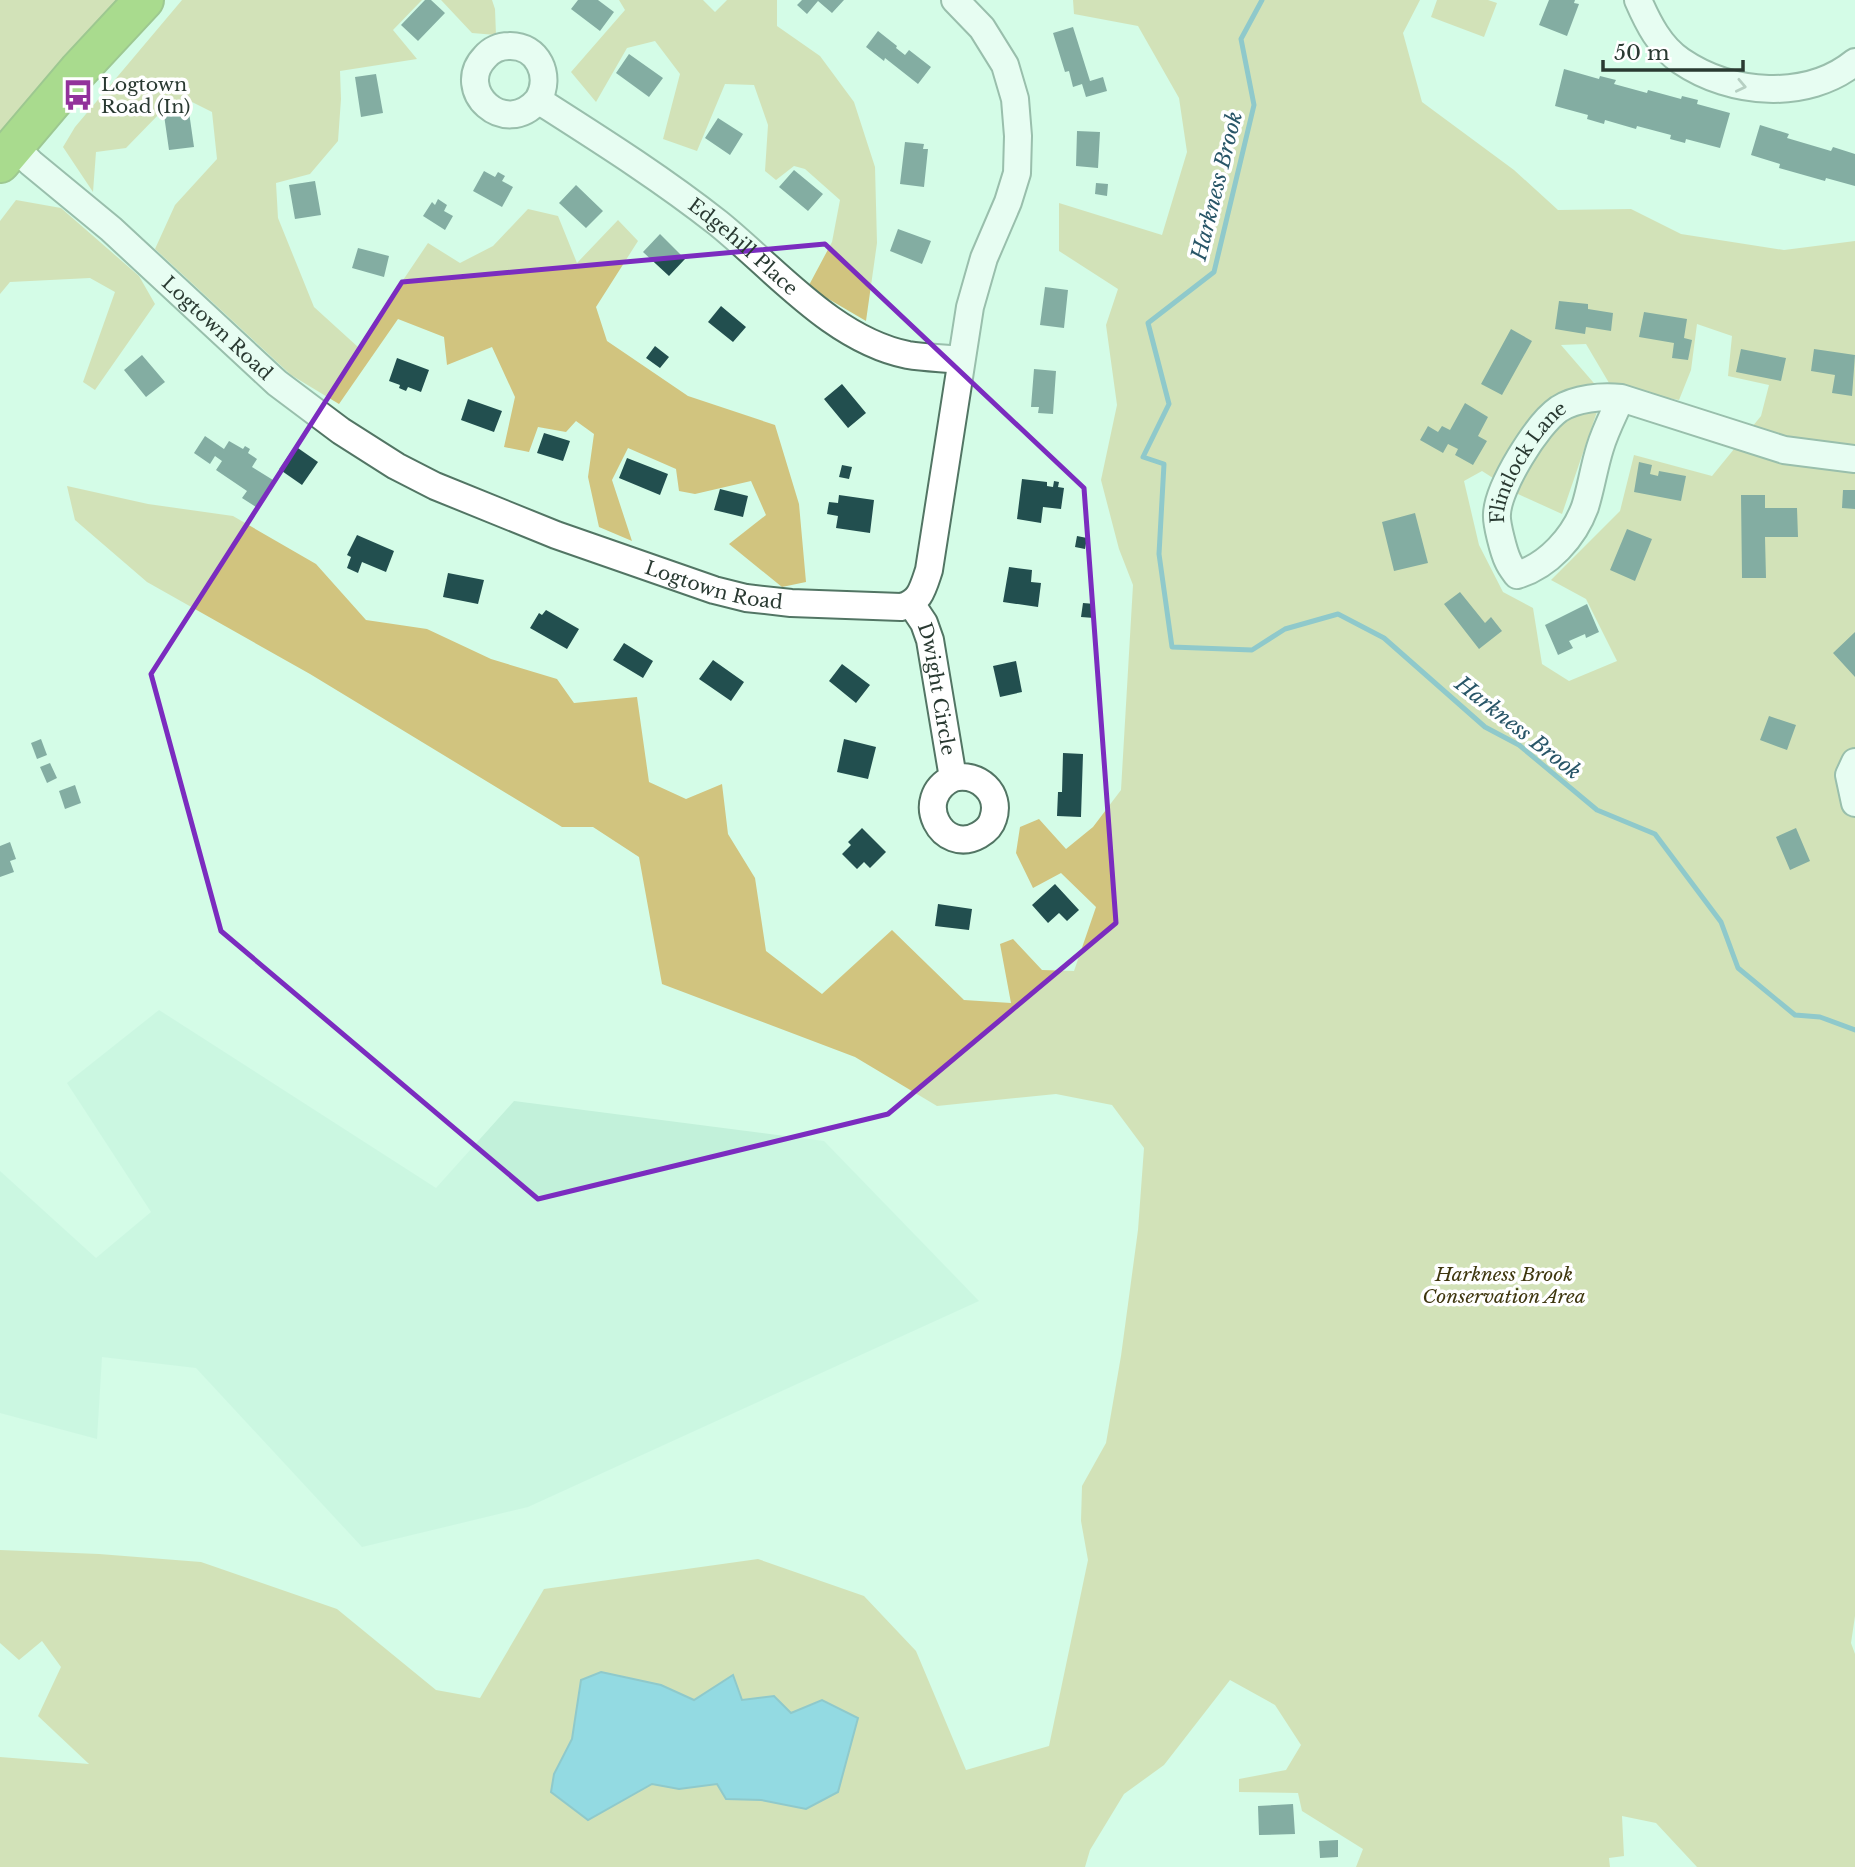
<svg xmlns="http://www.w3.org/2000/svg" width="1855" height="1867" font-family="'Libre Baskerville',serif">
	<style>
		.built { fill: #c2f1da }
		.green { fill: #d1c47f; fill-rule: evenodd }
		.water { fill: #45b1db; stroke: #3d8da8; stroke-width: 2 }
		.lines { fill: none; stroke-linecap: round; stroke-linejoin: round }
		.stream { stroke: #3d8da8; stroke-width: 5 }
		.building { fill: #224f4f }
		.minor-casing { stroke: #527564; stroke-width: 30 }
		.highway-casing { stroke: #5c8928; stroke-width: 42 }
		.minor { stroke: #fff; stroke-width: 26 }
		.highway { stroke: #77b322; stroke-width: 38 }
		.oneway { stroke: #949c98 }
		.marked { fill: none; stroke: #7b2cbf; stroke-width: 5; stroke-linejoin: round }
		.labels { text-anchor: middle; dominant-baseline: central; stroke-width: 7; stroke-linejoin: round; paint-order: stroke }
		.poi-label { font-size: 19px; fill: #2a3a32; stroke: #fff; text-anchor: start }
		.street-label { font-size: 19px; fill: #2a3a32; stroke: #fff }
		.park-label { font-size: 19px; font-style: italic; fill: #3f370f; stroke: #fff }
		.water-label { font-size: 21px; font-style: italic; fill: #295668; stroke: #fff }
	</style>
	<rect width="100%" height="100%" fill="#d4fce7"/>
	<path class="built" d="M 159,1010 L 436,1188 L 514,1101 L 824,1141 L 979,1301 L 528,1507 L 362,1547 L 196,1368 L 102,1357 L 97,1439 L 0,1413 L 0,1171 L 96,1258 L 151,1212 L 67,1083 Z"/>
	<path class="green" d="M 0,0 L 118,0 L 0,139 Z
		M 182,0 L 422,0 L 393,30 L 417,59 L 340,71 L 341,99 L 338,141 L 310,174 L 276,183 L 278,218 L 314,307 L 358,347 L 428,243 L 460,263 L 493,246 L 528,209 L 558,216 L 577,263 L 618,220 L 638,241 L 596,307 L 607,341 L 688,396 L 775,425 L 799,504 L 806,582 L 782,587 L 729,544 L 766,515 L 751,481 L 695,494 L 679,491 L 676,469 L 628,448 L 612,480 L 632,541 L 599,527 L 588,477 L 594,434 L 576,421 L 566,432 L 538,427 L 529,452 L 504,447 L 515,397 L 492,347 L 447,365 L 444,337 L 398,319 L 339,404 L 291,375 L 155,249 L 175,205 L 217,159 L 212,112 L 184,98 L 160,113 L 126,148 L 96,152 L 93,192 L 63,147 L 75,127 Z
		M 441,0 L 492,0 L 495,9 L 496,35 L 472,33 Z
		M 619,0 L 703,0 L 715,12 L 727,0 L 777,0 L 777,26 L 820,56 L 854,102 L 875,167 L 877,243 L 866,321 L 808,287 L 832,242 L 840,200 L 805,169 L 794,166 L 776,180 L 765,171 L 768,125 L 754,85 L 725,84 L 697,151 L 663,139 L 680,74 L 655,41 L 627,48 L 596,102 L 571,72 L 625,10 Z
		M 1073,0 L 1420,0 L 1403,33 L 1422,102 L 1514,170 L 1558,210 L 1631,209 L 1681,234 L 1784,250 L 1855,241 L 1855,1616 L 1851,1643 L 1855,1654 L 1855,1867 L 1697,1867 L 1656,1823 L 1622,1816 L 1624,1856 L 1609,1858 L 1610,1867 L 1356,1867 L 1363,1849 L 1302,1811 L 1298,1793 L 1239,1792 L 1239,1779 L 1286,1770 L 1301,1745 L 1275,1705 L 1230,1680 L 1164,1765 L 1124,1794 L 1090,1850 L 1085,1867 L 0,1867 L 0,1757 L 89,1764 L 38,1716 L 61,1667 L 42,1641 L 19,1660 L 0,1643 L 0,1550 L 99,1554 L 201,1562 L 337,1609 L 436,1690 L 480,1698 L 544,1589 L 758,1559 L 864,1596 L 916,1651 L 966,1770 L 1049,1746 L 1088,1560 L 1081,1521 L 1082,1486 L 1106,1443 L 1121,1356 L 1138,1230 L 1144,1148 L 1112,1105 L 1056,1094 L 937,1106 L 855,1057 L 662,984 L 639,857 L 593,827 L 562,827 L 310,674 L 147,582 L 75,520 L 67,486 L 148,504 L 233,516 L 316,564 L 366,620 L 427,629 L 491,659 L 557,679 L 574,703 L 637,697 L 649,782 L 686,799 L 722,784 L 728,834 L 755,878 L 766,951 L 822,994 L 892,930 L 964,1000 L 1011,1003 L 1000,944 L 1013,939 L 1042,970 L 1074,971 L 1096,907 L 1061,873 L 1033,888 L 1016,853 L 1020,827 L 1039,819 L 1066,849 L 1093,827 L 1121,790 L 1133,585 L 1119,549 L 1101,480 L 1117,405 L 1106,325 L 1118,289 L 1059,251 L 1059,203 L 1162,235 L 1187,152 L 1179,98 L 1138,26 L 1074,14 ZM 1697,324 L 1732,336 L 1728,376 L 1769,385 L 1761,416 L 1712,476 L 1634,455 L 1620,511 L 1551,580 L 1586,599 L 1617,661 L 1569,681 L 1542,664 L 1533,608 L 1503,592 L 1479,545 L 1464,481 L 1482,471 L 1518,494 L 1562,514 L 1599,406 L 1599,389 L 1561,345 L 1586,344 L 1612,388 L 1679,400 L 1691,370 Z
		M 1437,0 L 1488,0 L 1497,3 L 1484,37 L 1431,17 Z
		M 16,200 L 61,208 L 139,276 L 155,304 L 95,390 L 83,382 L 115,292 L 90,278 L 10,282 L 0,294 L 0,221 Z"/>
	<path class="water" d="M 601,1672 L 661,1685 L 694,1700 L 733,1675 L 742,1700 L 774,1696 L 791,1713 L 822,1700 L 858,1718 L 838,1792 L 806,1809 L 761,1800 L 726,1799 L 717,1784 L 679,1789 L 652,1784 L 588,1820 L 551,1792 L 554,1774 L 572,1739 L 581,1680 Z"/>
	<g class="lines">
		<path class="stream" d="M 1262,0 L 1241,39 L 1254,105 L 1214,272 L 1148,323 L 1169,404 L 1143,457 L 1164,464 L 1159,554 L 1172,647 L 1252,650 L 1285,629 L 1338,614 L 1384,638 L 1485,727 L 1519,745 L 1597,810 L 1655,834 L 1721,922 L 1738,968 L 1795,1015 L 1820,1017 L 1855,1030"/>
	</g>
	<path class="building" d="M 425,0 L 431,0 L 445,13 L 418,41 L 401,25 Z
		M 578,0 L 598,0 L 614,12 L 600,31 L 571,9 Z
		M 802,0 L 844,0 L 832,13 L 818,1 L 807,14 L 797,5 Z
		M 1549,0 L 1575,0 L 1574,3 L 1579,4 L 1567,36 L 1539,25 Z
		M 1073,27 L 1090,81 L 1103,77 L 1107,91 L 1086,97 L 1082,84 L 1073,87 L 1069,71 L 1065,72 L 1053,33 Z
		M 878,31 L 897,46 L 896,48 L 905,55 L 909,50 L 931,67 L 918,84 L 885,58 L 884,61 L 866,47 Z
		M 629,54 L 663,78 L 649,97 L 616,73 Z
		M 1564,69 L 1599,79 L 1600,76 L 1616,80 L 1614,84 L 1647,93 L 1648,90 L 1681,99 L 1682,96 L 1698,100 L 1697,104 L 1730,113 L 1720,148 L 1686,139 L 1685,143 L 1670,139 L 1671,135 L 1637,126 L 1636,129 L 1605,120 L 1604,124 L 1587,119 L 1588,115 L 1555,106 Z
		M 376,74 L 383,113 L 361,117 L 355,77 Z
		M 189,112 L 194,147 L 169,150 L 164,115 Z
		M 718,118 L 743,134 L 730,155 L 705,138 Z
		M 1760,125 L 1789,134 L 1787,138 L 1831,151 L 1833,147 L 1855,154 L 1855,186 L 1826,178 L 1825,181 L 1779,168 L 1780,164 L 1751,155 Z
		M 1077,131 L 1100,132 L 1098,168 L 1076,166 Z
		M 905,142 L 924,144 L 923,149 L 928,149 L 924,187 L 900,184 Z
		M 794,170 L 823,194 L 808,211 L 779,187 Z
		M 484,171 L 495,177 L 498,172 L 505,176 L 502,181 L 513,187 L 502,207 L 473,191 Z
		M 315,181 L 321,215 L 295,219 L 289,185 Z
		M 1096,183 L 1108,184 L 1107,196 L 1095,194 Z
		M 576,185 L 603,211 L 586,228 L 559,203 Z
		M 438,199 L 447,205 L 444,211 L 453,216 L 445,230 L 423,216 L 432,202 L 435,205 Z
		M 898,229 L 931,241 L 922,264 L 890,251 Z
		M 660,234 L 685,259 L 669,276 L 643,252 Z
		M 358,248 L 389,256 L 384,277 L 352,268 Z
		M 1045,287 L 1068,290 L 1064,328 L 1040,325 Z
		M 1559,301 L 1588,304 L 1588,309 L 1613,313 L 1611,331 L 1586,327 L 1585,334 L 1555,329 Z
		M 721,306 L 746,327 L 733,342 L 708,322 Z
		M 1644,312 L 1687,319 L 1684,338 L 1692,340 L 1688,360 L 1672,358 L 1674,343 L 1639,337 Z
		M 1511,329 L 1532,341 L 1502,395 L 1481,384 Z
		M 655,346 L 669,357 L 660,368 L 646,358 Z
		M 1741,349 L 1786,358 L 1781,381 L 1736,372 Z
		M 1814,349 L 1855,355 L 1852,396 L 1832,393 L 1835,375 L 1811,371 Z
		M 142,355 L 165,382 L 146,397 L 124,370 Z
		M 397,358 L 429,370 L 421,392 L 408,387 L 406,391 L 399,388 L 400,385 L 389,381 Z
		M 1034,369 L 1056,371 L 1053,414 L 1038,413 L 1039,407 L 1031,407 Z
		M 842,384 L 866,413 L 848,428 L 824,399 Z
		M 468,399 L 502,411 L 494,432 L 461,420 Z
		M 1465,403 L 1488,417 L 1478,436 L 1487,441 L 1473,465 L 1455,455 L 1458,449 L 1448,444 L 1443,453 L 1420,440 L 1428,426 L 1438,432 L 1442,426 L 1450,430 Z
		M 544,433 L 570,441 L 563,461 L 537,453 Z
		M 205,436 L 224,449 L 229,441 L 243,449 L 245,446 L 250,449 L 248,453 L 257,459 L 252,467 L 273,480 L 256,507 L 242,498 L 247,491 L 216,470 L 222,461 L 215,456 L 210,464 L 194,453 Z
		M 295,446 L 318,462 L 302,485 L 279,469 Z
		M 627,458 L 668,474 L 660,495 L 619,478 Z
		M 1639,462 L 1652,465 L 1650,474 L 1658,476 L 1659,471 L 1686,476 L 1681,501 L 1634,492 Z
		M 842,465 L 852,467 L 849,479 L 839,477 Z
		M 1022,479 L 1047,482 L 1047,486 L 1053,487 L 1054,481 L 1059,482 L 1058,487 L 1064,488 L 1061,509 L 1043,507 L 1041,523 L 1017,519 Z
		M 720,489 L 748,496 L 743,517 L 714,510 Z
		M 1843,490 L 1855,490 L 1855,509 L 1842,508 Z
		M 839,495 L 874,500 L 870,533 L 836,528 L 838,516 L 827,514 L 829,502 L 838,503 Z
		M 1741,495 L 1765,495 L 1765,508 L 1797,508 L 1798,537 L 1765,537 L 1766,578 L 1742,578 Z
		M 1415,513 L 1428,563 L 1394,571 L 1382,522 Z
		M 1627,529 L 1652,539 L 1635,581 L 1610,570 Z
		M 357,535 L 394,551 L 386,572 L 362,562 L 358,573 L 347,568 L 351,557 L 347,555 Z
		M 1077,536 L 1087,538 L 1085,549 L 1075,547 Z
		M 1009,567 L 1032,570 L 1031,582 L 1041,583 L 1038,607 L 1003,602 Z
		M 448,573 L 484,580 L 478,604 L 443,597 Z
		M 1460,592 L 1485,623 L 1491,617 L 1502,631 L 1479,649 L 1444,604 Z
		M 1083,603 L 1095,604 L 1094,618 L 1081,617 Z
		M 1587,604 L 1599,632 L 1586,638 L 1585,634 L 1569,641 L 1573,648 L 1558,655 L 1545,625 Z
		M 546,610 L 579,629 L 567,649 L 530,628 L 539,613 L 542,615 Z
		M 1855,632 L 1855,677 L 1833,653 Z
		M 624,643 L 653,661 L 643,678 L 613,660 Z
		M 713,660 L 744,682 L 731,701 L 699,679 Z
		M 1016,661 L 1022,692 L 1000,697 L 993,666 Z
		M 842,664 L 870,685 L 856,703 L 829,681 Z
		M 1769,716 L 1796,725 L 1787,750 L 1760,740 Z
		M 41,739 L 47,755 L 37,759 L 31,743 Z
		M 844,739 L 876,747 L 868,779 L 837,772 Z
		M 1063,753 L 1083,754 L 1081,817 L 1057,816 L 1058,792 L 1062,792 Z
		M 50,763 L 57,778 L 47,783 L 40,767 Z
		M 75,785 L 81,803 L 65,809 L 59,791 Z
		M 862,828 L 886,852 L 870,868 L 864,862 L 857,869 L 842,854 L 851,845 L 848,842 Z
		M 1796,828 L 1810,861 L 1790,870 L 1776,837 Z
		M 10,842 L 16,859 L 10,861 L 14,872 L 0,877 L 0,846 Z
		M 1055,884 L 1079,910 L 1067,921 L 1059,913 L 1048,923 L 1032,905 Z
		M 938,904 L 972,909 L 969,930 L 935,926 Z
		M 1293,1804 L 1295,1834 L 1259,1835 L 1258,1806 Z
		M 1338,1840 L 1338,1857 L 1320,1858 L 1319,1841 Z"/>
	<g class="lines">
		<defs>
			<g id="minor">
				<path d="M 1638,0 C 1648,23 1660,47 1681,61 C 1731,95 1807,101 1855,62"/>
				<path id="s1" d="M 538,100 C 505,139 453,90 485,57 C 491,50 500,46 509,46 C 538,45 552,76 538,100 C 599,139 661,178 718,223 C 775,269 833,340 908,355 C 925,358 944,358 961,360"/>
				<path id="s2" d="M 14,146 L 31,163 L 111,229 L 277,383 L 341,431 L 396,466 L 435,486 L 556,535 L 714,590 L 746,598 L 791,603 L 901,607 C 920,603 923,588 929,570 L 970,307 L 984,258 L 1008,202 L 1017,173 L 1018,136 L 1015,99 L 1005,65 L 982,28 L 955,0"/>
				<path id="s3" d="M 1621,398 C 1614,414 1605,431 1600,448 C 1594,467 1591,488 1585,507 C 1574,537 1548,566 1517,575 C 1514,571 1510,566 1508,561 C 1504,553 1496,523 1497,514 C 1498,487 1537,424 1559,409 C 1576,398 1602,396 1621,398 L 1784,450 L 1855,459"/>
				<path id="s4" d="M 912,605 L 924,623 L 930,640 L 953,778 C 978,772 1002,793 993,819 C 991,826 986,831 979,835 C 942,856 911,798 953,778"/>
				<path d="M 1855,762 L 1849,775 L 1855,803"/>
			</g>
			<path id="highway" d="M 0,163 L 78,71 L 144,0"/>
		</defs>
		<use href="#minor" class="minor-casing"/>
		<use href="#highway" class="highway-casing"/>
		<use href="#minor" class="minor"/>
		<use href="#highway" class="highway"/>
	</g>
	<defs><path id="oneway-chevron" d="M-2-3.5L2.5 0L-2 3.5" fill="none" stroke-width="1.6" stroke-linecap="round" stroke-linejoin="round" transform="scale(1.75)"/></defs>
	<use class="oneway" href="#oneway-chevron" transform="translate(1741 86) rotate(12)"/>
	<path d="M0 0H1855V1867H0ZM 825,244 L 1084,488 L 1116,923 L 888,1114 L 538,1199 L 221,931 L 151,674 L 402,282 Z" fill="#d4fce7" fill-opacity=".55" fill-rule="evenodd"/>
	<path class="marked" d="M 825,244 L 1084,488 L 1116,923 L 888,1114 L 538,1199 L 221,931 L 151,674 L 402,282 Z"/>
	<defs>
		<symbol id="bus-bare" viewBox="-9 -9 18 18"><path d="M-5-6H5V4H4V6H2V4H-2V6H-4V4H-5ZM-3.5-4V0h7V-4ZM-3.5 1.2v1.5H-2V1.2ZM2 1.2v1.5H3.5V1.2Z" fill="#92329b" stroke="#fff" stroke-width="2.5" paint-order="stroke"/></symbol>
	</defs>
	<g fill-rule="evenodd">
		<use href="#bus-bare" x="56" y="73" width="44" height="44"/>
	</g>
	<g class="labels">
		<g class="poi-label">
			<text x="101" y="84">Logtown<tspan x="101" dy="22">Road (In)</tspan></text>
		</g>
		<g class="street-label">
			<text stroke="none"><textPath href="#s1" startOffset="467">Edgehill Place</textPath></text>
			<text stroke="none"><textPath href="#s2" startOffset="273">Logtown Road</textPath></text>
			<text stroke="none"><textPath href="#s3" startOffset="340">Flintlock Lane</textPath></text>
			<text stroke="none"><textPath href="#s2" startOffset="840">Logtown Road</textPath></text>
			<text stroke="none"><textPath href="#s4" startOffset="89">Dwight Circle</textPath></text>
		</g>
		<g class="park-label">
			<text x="1504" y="1274">Harkness Brook<tspan x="1504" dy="22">Conservation Area</tspan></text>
		</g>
		<g class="water-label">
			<text transform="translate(1217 186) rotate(-76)">Harkness Brook</text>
			<text transform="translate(1518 728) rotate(38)">Harkness Brook</text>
		</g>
	</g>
	<path d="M1603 60v10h140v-10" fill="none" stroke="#2a3a32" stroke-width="3.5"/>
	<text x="1614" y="60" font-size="21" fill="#2a3a32" stroke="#ffffff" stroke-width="5" paint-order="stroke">50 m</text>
</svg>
